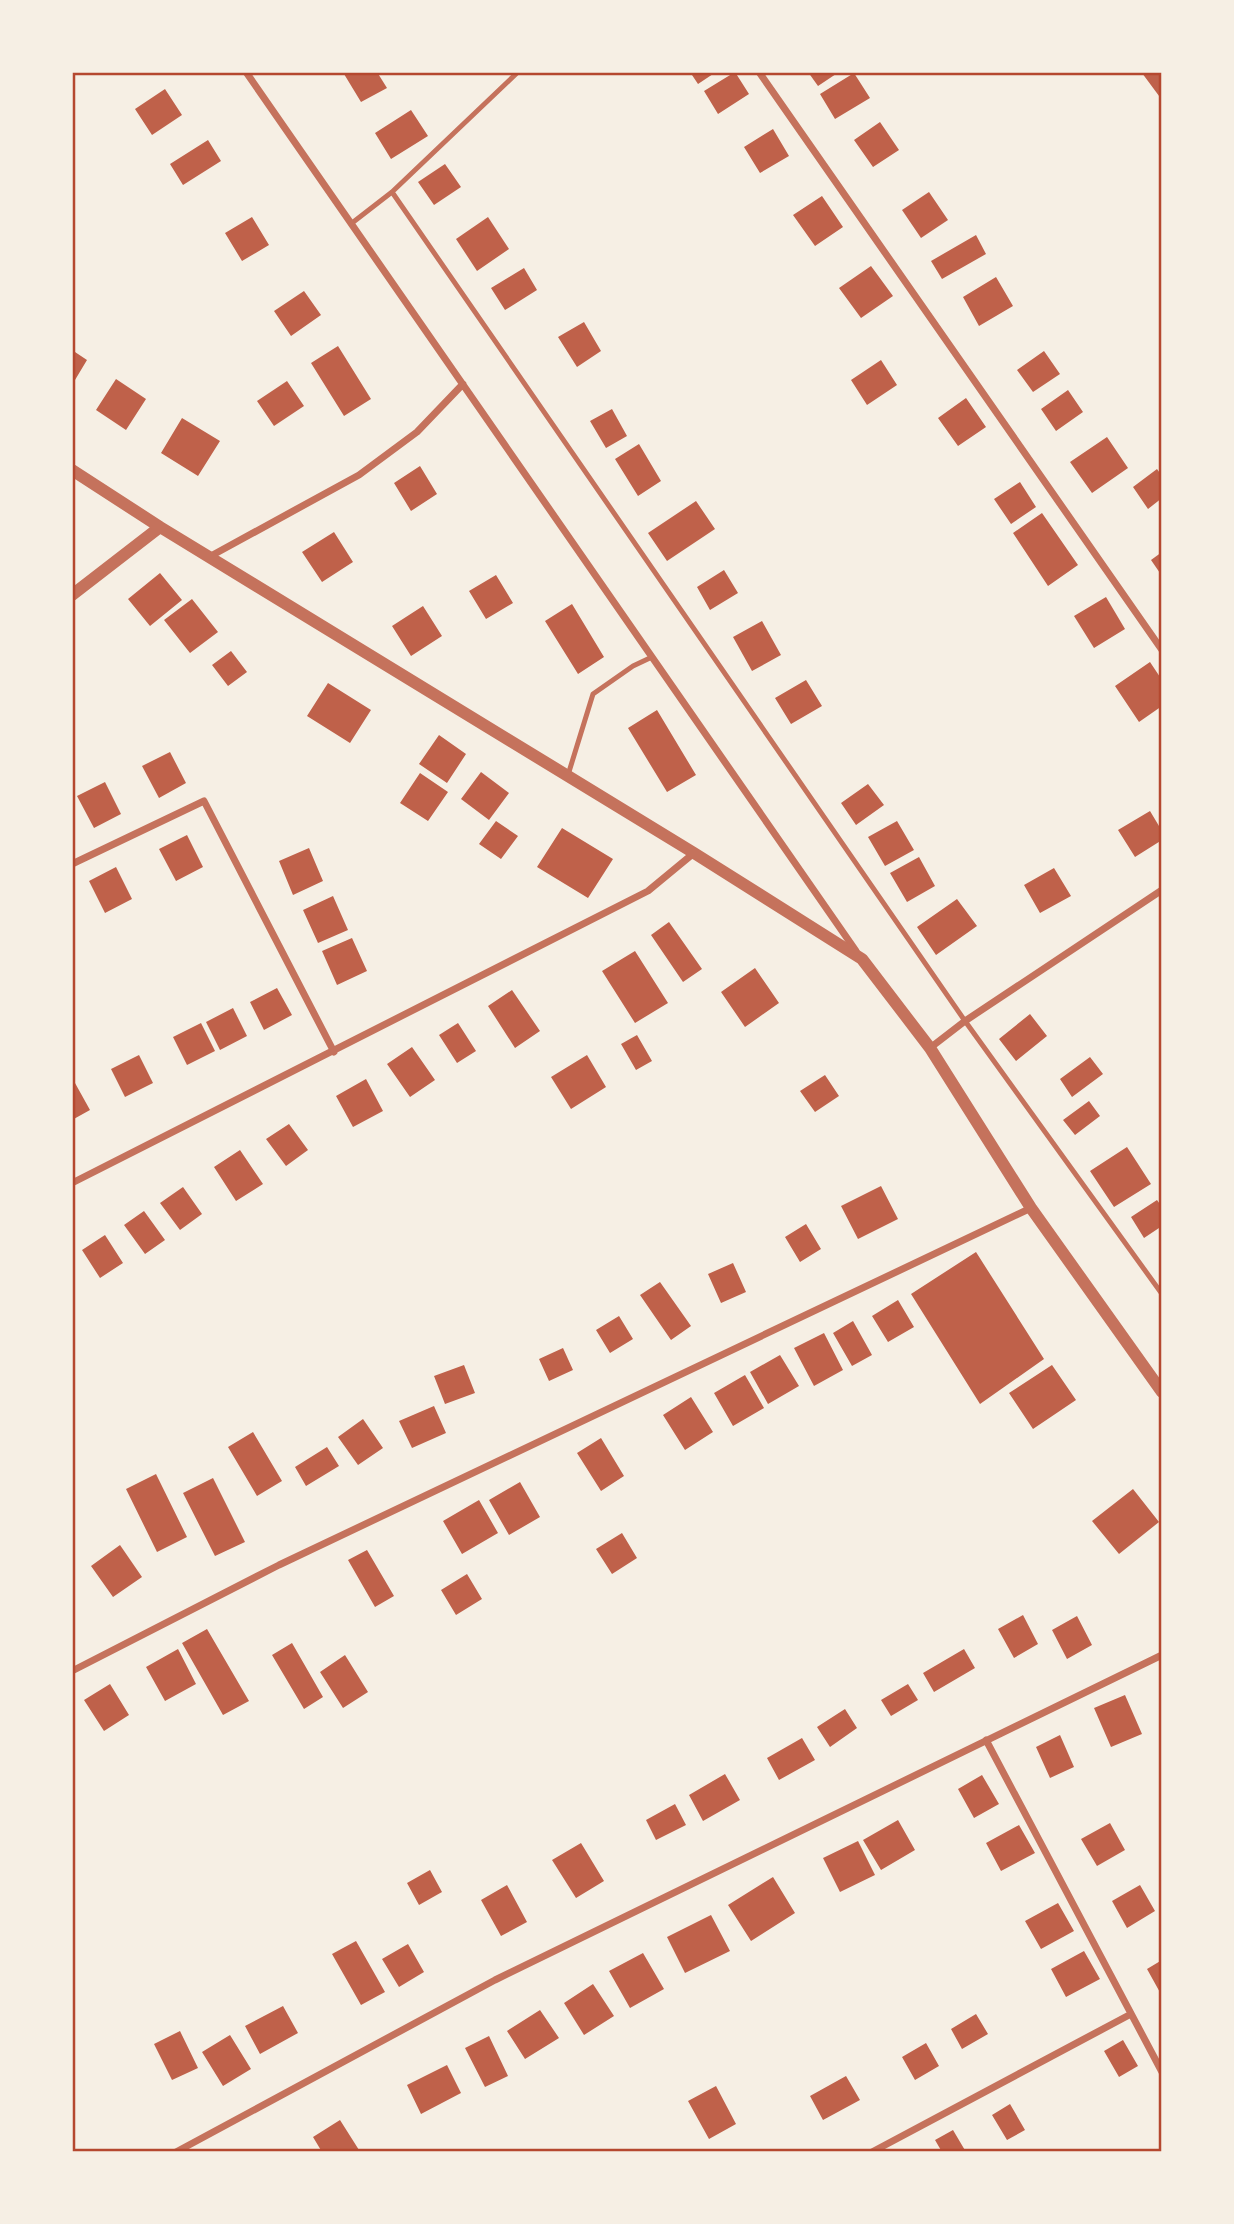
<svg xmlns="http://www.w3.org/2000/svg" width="1234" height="2224" font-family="'Fira Sans Condensed',sans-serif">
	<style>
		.building { fill: #bf614a }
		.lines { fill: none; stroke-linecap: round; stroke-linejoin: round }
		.service { stroke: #c5725c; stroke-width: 5 }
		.minor { stroke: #c5725c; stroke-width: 7 }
		.tertiary { stroke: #c5725c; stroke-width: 12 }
		.neatline { fill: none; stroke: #b5482f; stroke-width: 2.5 }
	</style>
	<rect width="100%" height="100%" fill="#f6efe4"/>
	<path class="building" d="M 348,72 L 377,72 L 387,88 L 361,102 L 344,74 Z
		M 690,72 L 716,72 L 698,84 Z
		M 735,72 L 749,94 L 718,114 L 704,91 Z
		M 808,72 L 839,72 L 818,86 Z
		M 1144,72 L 1162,72 L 1162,100 L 1142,73 Z
		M 854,73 L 870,98 L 835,119 L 820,94 Z
		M 165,89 L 182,115 L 152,135 L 135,109 Z
		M 411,110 L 428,136 L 391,159 L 375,133 Z
		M 880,122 L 899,150 L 873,167 L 854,140 Z
		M 773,129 L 789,156 L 760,173 L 744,147 Z
		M 208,140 L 221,161 L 183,185 L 170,164 Z
		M 445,164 L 461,187 L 434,205 L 418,182 Z
		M 929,192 L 948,220 L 921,238 L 902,210 Z
		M 822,196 L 843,227 L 815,246 L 793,215 Z
		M 252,217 L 269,245 L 242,261 L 225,233 Z
		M 488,217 L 509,249 L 477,271 L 456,239 Z
		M 976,235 L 986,254 L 942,279 L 931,261 Z
		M 871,266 L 893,296 L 861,318 L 839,288 Z
		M 524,268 L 537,290 L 505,310 L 491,288 Z
		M 996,277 L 1013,306 L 979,326 L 963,297 Z
		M 304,291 L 321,315 L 291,336 L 274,311 Z
		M 584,322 L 601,351 L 577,367 L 558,337 Z
		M 338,346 L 371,399 L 344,416 L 311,363 Z
		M 72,350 L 87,360 L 72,385 Z
		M 1044,351 L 1060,374 L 1033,392 L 1017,370 Z
		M 881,360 L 897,385 L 867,405 L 851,380 Z
		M 116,379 L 146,399 L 126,430 L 96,410 Z
		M 287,381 L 304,406 L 274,426 L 257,401 Z
		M 1068,390 L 1083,412 L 1056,431 L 1041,409 Z
		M 966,398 L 986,427 L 958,446 L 938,418 Z
		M 612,409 L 627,436 L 606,448 L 590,421 Z
		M 182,418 L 220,441 L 198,476 L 161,453 Z
		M 1107,437 L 1128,468 L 1092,493 L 1070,462 Z
		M 639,444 L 661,481 L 638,496 L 615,459 Z
		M 420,466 L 437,494 L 411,511 L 394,483 Z
		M 1157,469 L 1162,476 L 1162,498 L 1148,509 L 1133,487 Z
		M 1020,482 L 1036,507 L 1011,524 L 994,499 Z
		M 696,501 L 715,529 L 667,561 L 648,533 Z
		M 1042,513 L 1078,565 L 1048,586 L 1013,533 Z
		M 334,532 L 353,562 L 322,582 L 302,552 Z
		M 1162,552 L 1162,576 L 1151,560 Z
		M 724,570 L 738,593 L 710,610 L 697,587 Z
		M 160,573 L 182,600 L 150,626 L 128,599 Z
		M 496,575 L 513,603 L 486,619 L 469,591 Z
		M 1106,597 L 1125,629 L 1094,648 L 1074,616 Z
		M 192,599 L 218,632 L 190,653 L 164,620 Z
		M 572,604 L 604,657 L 578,674 L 545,621 Z
		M 423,606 L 442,636 L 411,656 L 392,626 Z
		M 762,621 L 781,655 L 752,671 L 733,637 Z
		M 231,651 L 247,672 L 228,686 L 212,665 Z
		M 1150,662 L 1162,680 L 1162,706 L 1139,722 L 1115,686 Z
		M 806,680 L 822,706 L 791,724 L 775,698 Z
		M 328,683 L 371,710 L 350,743 L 307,716 Z
		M 657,710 L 696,775 L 667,792 L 628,728 Z
		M 439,735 L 466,754 L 447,783 L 419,764 Z
		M 170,752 L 186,783 L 159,798 L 142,766 Z
		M 481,772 L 509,793 L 489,820 L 461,799 Z
		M 420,773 L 448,792 L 428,821 L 400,803 Z
		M 105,782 L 121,814 L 94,828 L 77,796 Z
		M 868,784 L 884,805 L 856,825 L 841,803 Z
		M 1150,811 L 1162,831 L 1162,840 L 1135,857 L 1118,830 Z
		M 496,821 L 518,836 L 501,859 L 479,844 Z
		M 897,821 L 914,850 L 885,866 L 868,837 Z
		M 562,828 L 613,859 L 588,898 L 537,867 Z
		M 187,835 L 203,867 L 176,881 L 159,849 Z
		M 309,848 L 323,881 L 293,895 L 279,861 Z
		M 919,857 L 935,886 L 907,902 L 890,873 Z
		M 116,867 L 132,899 L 105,913 L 89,881 Z
		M 1054,868 L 1071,896 L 1040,913 L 1024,885 Z
		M 333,896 L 348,930 L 318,943 L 303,910 Z
		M 957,899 L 977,926 L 936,955 L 917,927 Z
		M 669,922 L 702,969 L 683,982 L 651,935 Z
		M 352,938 L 367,971 L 337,985 L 322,951 Z
		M 635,951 L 668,1003 L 635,1023 L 602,971 Z
		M 755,968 L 779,1003 L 745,1027 L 721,992 Z
		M 277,988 L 292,1015 L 264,1030 L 250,1002 Z
		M 512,990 L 540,1031 L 515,1048 L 488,1006 Z
		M 233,1008 L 247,1036 L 220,1050 L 206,1022 Z
		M 1030,1014 L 1047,1036 L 1016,1061 L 999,1039 Z
		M 201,1023 L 215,1051 L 187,1065 L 173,1037 Z
		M 458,1023 L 476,1051 L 457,1063 L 439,1035 Z
		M 637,1035 L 652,1061 L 636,1070 L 621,1044 Z
		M 412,1047 L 435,1080 L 410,1097 L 387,1064 Z
		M 139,1055 L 153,1083 L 125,1097 L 111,1069 Z
		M 587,1055 L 606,1087 L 571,1109 L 551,1077 Z
		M 1090,1057 L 1103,1074 L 1072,1097 L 1060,1079 Z
		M 825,1075 L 839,1096 L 815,1112 L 800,1091 Z
		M 366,1079 L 383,1111 L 353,1127 L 336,1096 Z
		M 75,1083 L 90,1110 L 72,1120 L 72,1085 Z
		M 1089,1101 L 1100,1116 L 1075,1135 L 1063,1120 Z
		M 289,1124 L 308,1150 L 286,1166 L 266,1139 Z
		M 1127,1147 L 1151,1184 L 1114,1207 L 1090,1171 Z
		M 240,1150 L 263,1184 L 236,1201 L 214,1167 Z
		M 881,1186 L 898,1219 L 858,1239 L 841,1206 Z
		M 183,1187 L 202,1214 L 180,1230 L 160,1203 Z
		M 1157,1200 L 1162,1207 L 1162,1226 L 1144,1238 L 1131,1217 Z
		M 144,1211 L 165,1240 L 145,1254 L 124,1225 Z
		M 806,1224 L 821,1249 L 800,1262 L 785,1237 Z
		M 105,1235 L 123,1263 L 100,1278 L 82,1250 Z
		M 976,1252 L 1044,1359 L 980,1404 L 911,1294 Z
		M 733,1263 L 746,1292 L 721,1303 L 708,1274 Z
		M 660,1282 L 691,1326 L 671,1340 L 640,1295 Z
		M 898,1300 L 914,1327 L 888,1342 L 872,1316 Z
		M 619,1316 L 633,1339 L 610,1353 L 596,1330 Z
		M 853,1321 L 872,1355 L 852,1366 L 833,1333 Z
		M 824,1333 L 843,1370 L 814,1386 L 794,1348 Z
		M 563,1348 L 573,1370 L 549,1381 L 539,1359 Z
		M 780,1355 L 799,1386 L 768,1404 L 750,1372 Z
		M 464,1365 L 475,1393 L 445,1404 L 434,1376 Z
		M 1052,1365 L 1076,1400 L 1033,1429 L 1009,1393 Z
		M 745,1375 L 764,1408 L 733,1426 L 714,1393 Z
		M 691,1397 L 713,1432 L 685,1450 L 663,1415 Z
		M 434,1406 L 446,1433 L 412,1448 L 399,1421 Z
		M 363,1419 L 383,1448 L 358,1465 L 338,1437 Z
		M 253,1432 L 282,1481 L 257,1496 L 228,1447 Z
		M 601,1438 L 624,1476 L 601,1491 L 577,1453 Z
		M 327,1447 L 339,1466 L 306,1486 L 295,1467 Z
		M 156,1474 L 187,1537 L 157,1552 L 126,1489 Z
		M 213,1478 L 245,1542 L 215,1556 L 183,1493 Z
		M 520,1482 L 540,1517 L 509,1535 L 489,1500 Z
		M 1133,1489 L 1159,1522 L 1119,1554 L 1092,1521 Z
		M 479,1500 L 498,1533 L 462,1554 L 443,1521 Z
		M 622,1533 L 637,1558 L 612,1574 L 596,1549 Z
		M 120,1545 L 142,1577 L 113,1597 L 91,1566 Z
		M 367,1550 L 394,1596 L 375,1607 L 348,1560 Z
		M 467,1574 L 482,1599 L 456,1615 L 441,1590 Z
		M 1023,1615 L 1038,1644 L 1014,1658 L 998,1629 Z
		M 1077,1616 L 1092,1645 L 1067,1659 L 1052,1630 Z
		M 207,1629 L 249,1701 L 223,1715 L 182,1643 Z
		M 292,1643 L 323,1697 L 304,1709 L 272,1655 Z
		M 178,1649 L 196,1684 L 165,1701 L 146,1667 Z
		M 964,1649 L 975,1668 L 934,1692 L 923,1673 Z
		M 345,1655 L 368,1692 L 343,1708 L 320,1672 Z
		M 110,1684 L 129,1715 L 104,1731 L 84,1700 Z
		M 908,1684 L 918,1700 L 891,1716 L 881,1700 Z
		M 1125,1695 L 1142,1734 L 1111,1747 L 1094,1708 Z
		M 845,1709 L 857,1728 L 830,1747 L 817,1727 Z
		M 1060,1735 L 1074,1767 L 1050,1778 L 1036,1747 Z
		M 802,1738 L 815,1760 L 779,1780 L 767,1758 Z
		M 725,1774 L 740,1800 L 703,1821 L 689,1795 Z
		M 982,1775 L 999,1804 L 974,1818 L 958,1789 Z
		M 675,1804 L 686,1825 L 656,1840 L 646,1820 Z
		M 898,1820 L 915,1850 L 881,1870 L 863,1840 Z
		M 1110,1823 L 1125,1850 L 1097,1866 L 1081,1839 Z
		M 1019,1825 L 1035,1853 L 1001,1871 L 986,1843 Z
		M 858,1841 L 875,1875 L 840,1892 L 823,1858 Z
		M 581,1843 L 604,1881 L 576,1898 L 552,1860 Z
		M 430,1870 L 442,1892 L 419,1905 L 407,1883 Z
		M 773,1877 L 795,1913 L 751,1941 L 728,1905 Z
		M 507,1885 L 527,1922 L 501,1936 L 481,1900 Z
		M 1140,1885 L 1155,1911 L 1127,1928 L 1112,1901 Z
		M 1058,1903 L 1074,1931 L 1041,1949 L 1025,1921 Z
		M 711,1915 L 730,1951 L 685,1973 L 667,1937 Z
		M 356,1941 L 385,1992 L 361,2005 L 332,1954 Z
		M 408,1944 L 424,1972 L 399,1987 L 382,1959 Z
		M 1084,1951 L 1100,1979 L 1066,1997 L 1051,1969 Z
		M 643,1953 L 664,1989 L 630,2008 L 609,1971 Z
		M 1162,1960 L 1162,1996 L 1147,1969 Z
		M 593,1984 L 614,2016 L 584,2035 L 564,2003 Z
		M 283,2006 L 298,2033 L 260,2054 L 245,2026 Z
		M 540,2010 L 559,2038 L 525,2059 L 507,2031 Z
		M 976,2014 L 988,2034 L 962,2049 L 951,2029 Z
		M 180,2031 L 198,2068 L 172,2080 L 154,2044 Z
		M 230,2035 L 251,2069 L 223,2086 L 202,2052 Z
		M 489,2036 L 508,2076 L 485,2087 L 465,2048 Z
		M 1123,2040 L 1138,2066 L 1119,2077 L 1104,2051 Z
		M 926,2043 L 939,2066 L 915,2080 L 902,2057 Z
		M 447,2065 L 461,2093 L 421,2114 L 407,2085 Z
		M 846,2076 L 860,2100 L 823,2120 L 810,2096 Z
		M 716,2086 L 736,2124 L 709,2139 L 688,2101 Z
		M 1010,2104 L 1025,2130 L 1007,2140 L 992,2115 Z
		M 340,2120 L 359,2150 L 356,2152 L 322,2152 L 313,2137 Z
		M 953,2130 L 966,2152 L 942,2152 L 935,2140 Z"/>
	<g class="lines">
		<path class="service" d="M 392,192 L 965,1021 L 1162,1294
			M 352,223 L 392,192 L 518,72
			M 568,775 L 593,694 L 633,666 L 652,657"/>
		<path class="minor" d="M 246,72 L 856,951
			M 759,72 L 1162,650
			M 209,557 L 359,475 L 417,432 L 463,384
			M 72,864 L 204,801 L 334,1052
			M 930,1048 L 965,1021 L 1162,890
			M 72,1183 L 648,891 L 694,853
			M 72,1671 L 279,1565 L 1031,1208
			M 986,1740 L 1162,2072
			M 176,2152 L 495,1980 L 1162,1655
			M 872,2152 L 1131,2014"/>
		<path class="tertiary" d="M 72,470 L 160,527 L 694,853 L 862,959 L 930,1048 L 1031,1208 L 1162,1392
			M 72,595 L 160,527"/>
	</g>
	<rect width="1234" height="2224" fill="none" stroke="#f6efe4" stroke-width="147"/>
	<rect x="74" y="74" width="1086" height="2076" class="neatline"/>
</svg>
